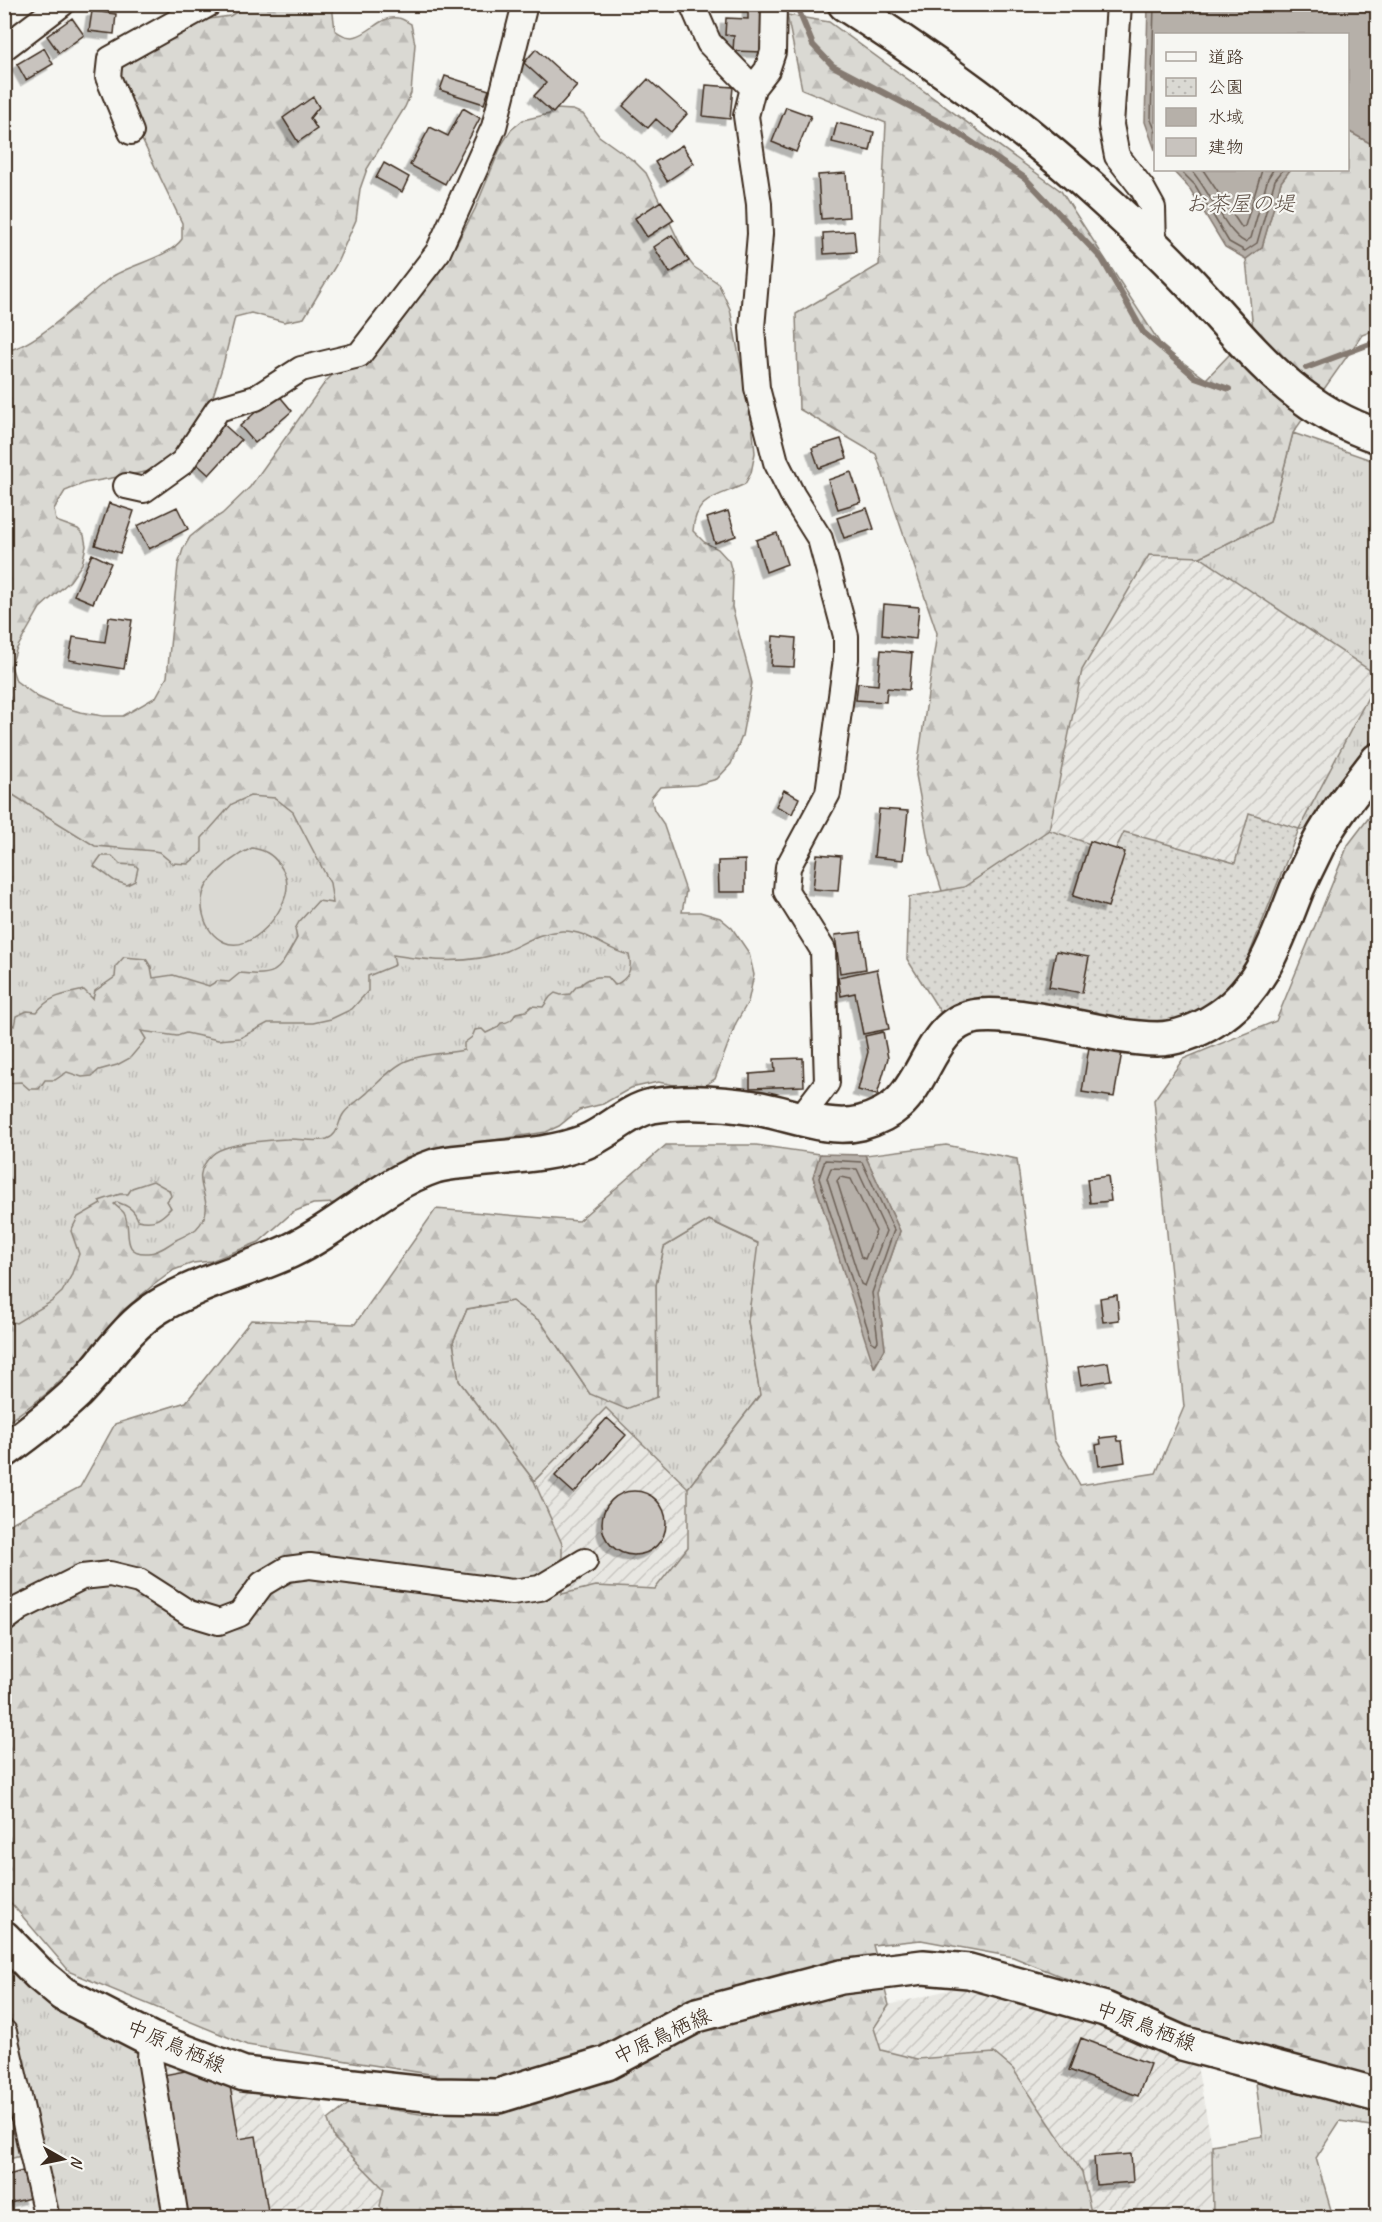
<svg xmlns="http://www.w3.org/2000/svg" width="1382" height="2222" font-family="Caveat,'Klee One',sans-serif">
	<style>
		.industrial { fill: url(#industrial-furrows) }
		.grass { fill: url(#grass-tufts); stroke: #8a8278; stroke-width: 1.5 }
		.forest { fill: url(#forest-firs); stroke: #8a8278; stroke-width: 1.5; fill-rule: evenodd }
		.park { fill: url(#park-dots); stroke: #8a8278; stroke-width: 1.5 }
		.garden { fill: #dad9d3; stroke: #8a8278; stroke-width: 1.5 }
		.water { fill: #b6b0a9; stroke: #857a71; stroke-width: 1.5 }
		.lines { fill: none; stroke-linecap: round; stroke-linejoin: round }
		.shore { stroke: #6c6056; stroke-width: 1.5 }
		.stream { stroke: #857a71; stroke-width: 6 }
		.building { fill: #c8c3be; stroke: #3b2a1e; stroke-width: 1.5; filter: url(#shadow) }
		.street-casing { stroke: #3b2a1e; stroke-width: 28 }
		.secondary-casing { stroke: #3b2a1e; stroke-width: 38 }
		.street { stroke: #f6f6f2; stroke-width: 24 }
		.secondary { stroke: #f6f6f2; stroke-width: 33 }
		.labels { text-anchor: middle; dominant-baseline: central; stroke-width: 4.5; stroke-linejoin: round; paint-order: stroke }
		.street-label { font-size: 21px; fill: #3b2a1e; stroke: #f6f6f2 }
		.water-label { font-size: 22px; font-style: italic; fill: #605248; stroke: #f6f6f2 }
	</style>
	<defs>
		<pattern id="industrial-furrows" width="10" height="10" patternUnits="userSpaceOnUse" patternTransform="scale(1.5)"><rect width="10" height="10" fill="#e8e7e2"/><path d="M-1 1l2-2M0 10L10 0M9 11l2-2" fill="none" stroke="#c8c6c1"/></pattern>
		<pattern id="grass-tufts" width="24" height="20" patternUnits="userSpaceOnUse" patternTransform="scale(1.5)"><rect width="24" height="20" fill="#dad9d3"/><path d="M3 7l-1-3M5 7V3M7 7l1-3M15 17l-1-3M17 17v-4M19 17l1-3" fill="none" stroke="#bcbab5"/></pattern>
		<pattern id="forest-firs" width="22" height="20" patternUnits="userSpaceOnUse" patternTransform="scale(1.5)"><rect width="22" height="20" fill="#dad9d3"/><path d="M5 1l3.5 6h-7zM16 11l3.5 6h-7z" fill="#bcbab5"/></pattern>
		<pattern id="park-dots" width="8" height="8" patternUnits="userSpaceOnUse" patternTransform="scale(1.5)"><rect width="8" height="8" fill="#dad9d3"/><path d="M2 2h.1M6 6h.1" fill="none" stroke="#bcbab5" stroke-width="1.8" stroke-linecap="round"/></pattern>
		<filter id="shadow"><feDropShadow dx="-5.5" dy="5.5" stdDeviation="0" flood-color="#0004"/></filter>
	</defs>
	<rect width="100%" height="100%" fill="#f6f6f2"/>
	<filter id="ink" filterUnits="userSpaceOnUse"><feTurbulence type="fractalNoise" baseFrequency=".0167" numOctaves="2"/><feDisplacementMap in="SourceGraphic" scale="12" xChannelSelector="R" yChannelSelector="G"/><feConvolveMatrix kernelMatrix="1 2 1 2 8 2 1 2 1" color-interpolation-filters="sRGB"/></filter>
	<g filter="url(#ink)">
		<path class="industrial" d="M 1149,555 L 1200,557 L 1377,675 L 1377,680 L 1299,829 L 1249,813 L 1235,863 L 1124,832 L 1115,852 L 1049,830 L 1082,670 Z
			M 606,1407 L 688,1488 L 688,1547 L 655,1589 L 596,1586 L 562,1594 L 562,1544 L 534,1481 Z
			M 960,1987 L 1043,2001 L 1196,2061 L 1212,2145 L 1213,2217 L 1092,2217 L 1082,2172 L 1013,2069 L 994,2053 L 917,2059 L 881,2050 L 874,2028 L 889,2005 Z
			M 157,2057 L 319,2095 L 334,2138 L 385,2189 L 380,2206 L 359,2217 L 181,2217 Z"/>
		<path class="grass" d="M 1293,433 L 1377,462 L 1377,675 L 1200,557 L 1270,522 Z
			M 1377,680 L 1377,741 L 1311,831 L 1299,829 Z
			M 5,738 L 604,813 L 663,1014 L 299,1184 L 5,1361 Z
			M 709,1220 L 759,1244 L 748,1321 L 760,1395 L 688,1488 L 606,1408 L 534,1481 L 459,1381 L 453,1342 L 467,1309 L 512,1301 L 541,1322 L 590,1394 L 657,1397 L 656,1285 L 664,1247 Z
			M 4,1955 L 140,2042 L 168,2217 L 56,2217 L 5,2002 Z
			M 1255,2075 L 1377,2107 L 1377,2127 L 1340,2121 L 1316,2158 L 1333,2217 L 1213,2217 L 1212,2145 L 1263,2136 Z"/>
		<path class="forest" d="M 243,5 L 332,5 L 335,30 C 362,52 374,14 398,18 C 402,18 407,22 411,24 L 415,44 L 411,93 L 405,107 L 367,169 L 360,189 L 356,220 L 336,265 L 304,318 L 284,322 L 251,313 L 235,317 L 223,365 L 207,415 L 184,450 L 150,471 L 85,483 L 65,491 L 54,509 L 56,521 L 78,529 L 84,535 L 86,546 L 82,564 L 70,581 L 40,608 L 16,650 L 11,666 L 16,681 L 38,697 L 56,705 L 80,712 L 103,716 L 123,716 L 156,697 L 167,677 L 178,565 L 183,549 L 190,537 L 206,524 L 222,514 L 250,487 L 326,381 L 372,338 L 456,245 L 475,209 L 502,144 L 511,130 L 523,120 L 549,114 L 556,109 L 573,110 L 583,114 L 599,136 L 634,161 L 646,173 L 687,258 L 694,267 L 718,283 L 730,309 L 752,423 L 755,453 L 751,473 L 745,484 C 719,497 695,496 693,531 L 704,542 L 718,549 L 729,561 L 733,576 L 732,607 L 752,683 L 742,736 L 731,764 L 717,779 L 696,785 L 660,787 L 651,798 L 654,810 L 663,823 L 686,891 L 682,912 L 700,912 L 720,918 L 732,928 L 749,953 L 754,975 L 748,1002 L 736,1023 L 715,1079 L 704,1086 L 690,1088 L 658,1082 L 631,1088 L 603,1104 L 579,1110 L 559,1126 L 546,1132 L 425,1151 L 404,1158 L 394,1167 L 337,1203 L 313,1204 L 293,1212 L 259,1242 L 211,1261 L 193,1263 L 174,1270 L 151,1287 L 120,1313 L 77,1377 L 63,1377 C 45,1399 26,1407 5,1425 L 5,1320 L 16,1323 L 51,1302 L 62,1292 L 71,1276 L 79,1254 L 71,1231 L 78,1217 L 101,1204 L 99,1201 L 120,1194 L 128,1194 L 132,1188 L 153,1181 L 169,1190 L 171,1196 L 167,1201 L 171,1208 C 161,1219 154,1224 138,1220 C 134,1209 128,1206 117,1202 L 114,1204 C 117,1207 122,1210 124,1213 C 133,1229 119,1255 148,1253 C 158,1253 168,1245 176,1240 C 182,1237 191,1233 196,1229 C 224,1201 182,1183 212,1155 C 225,1143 269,1140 287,1139 C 299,1138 315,1143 327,1139 C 340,1134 337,1122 344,1113 C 349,1106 361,1099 368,1092 C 379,1082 392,1067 406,1061 C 424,1053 445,1054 464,1050 L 464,1043 L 472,1037 L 475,1030 L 482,1029 L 486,1033 L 497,1028 L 501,1023 C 509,1023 513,1020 516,1013 L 526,1011 L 532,1006 L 543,1007 L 550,997 L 555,993 L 561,995 L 570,994 L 577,986 L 581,985 C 586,978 598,976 608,977 L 615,985 C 628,979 633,970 629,955 C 605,950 588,930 562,931 C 536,933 528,942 506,951 C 470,965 430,961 393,955 L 395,965 L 368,976 L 368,991 L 352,1009 L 331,1019 L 313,1023 L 268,1023 L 240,1038 L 218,1040 L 186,1033 L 177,1036 L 141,1031 L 146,1039 L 130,1058 L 117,1065 L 99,1070 L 92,1076 L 82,1077 L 67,1072 L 55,1080 L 45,1080 L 39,1089 L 29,1089 L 21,1082 L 5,1083 L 5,1020 L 14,1026 L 16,1016 L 27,1011 L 37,1012 C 50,995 64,995 84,990 L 93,999 L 95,991 L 115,977 L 116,966 L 124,957 L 146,959 L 151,967 L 153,978 L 173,975 L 209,986 L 217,981 L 229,982 L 240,973 C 280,978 279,969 297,938 L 295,929 L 299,922 L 318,901 L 333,903 L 330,883 L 293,812 L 275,798 L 250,796 L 232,804 L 202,838 L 202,852 L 188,864 L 172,863 L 159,852 L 154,851 L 95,846 L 5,790 L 5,350 C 31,351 87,295 110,278 C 130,264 169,258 182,239 L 182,223 L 136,127 L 119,71 L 124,64 L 202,20 L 230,16 L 240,10 Z
			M 787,15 L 829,22 L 1061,191 L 1163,348 L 1206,379 L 1253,330 L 1246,259 L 1262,247 L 1281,182 L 1290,170 L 1348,170 L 1348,131 L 1377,147 L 1377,329 L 1362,335 L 1293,433 L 1270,522 L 1200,557 L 1149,555 L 1082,670 L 1049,830 L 1013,888 L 945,900 L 931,857 L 916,775 L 937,633 L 876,454 L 799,409 L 796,314 L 879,265 L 886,123 L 802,89 Z
			M 1377,807 L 1377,2081 L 1212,2037 L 1013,1957 L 921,1940 L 873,1945 L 889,2005 L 874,2028 L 881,2050 L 917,2059 L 994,2053 L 1013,2069 L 1082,2172 L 1092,2217 L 386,2217 L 380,2206 L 384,2189 L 334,2138 L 328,2120 L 350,2103 L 432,2116 L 435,2075 L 247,2045 L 70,1972 L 5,1896 L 4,1527 L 80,1487 L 115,1424 L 186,1402 L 251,1320 L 355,1324 L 436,1209 L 578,1221 L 666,1145 L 756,1145 L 820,1154 L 813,1177 L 875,1367 L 885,1349 L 878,1294 L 900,1231 L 865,1155 L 946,1145 L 1017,1159 L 1054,1440 L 1080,1485 L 1156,1473 L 1184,1407 L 1154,1100 L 1183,1059 L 1276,1021 L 1348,845 ZM 709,1220 L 758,1243 L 748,1321 L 760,1395 L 688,1488 L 688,1547 L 655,1589 L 596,1586 L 562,1594 L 562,1544 L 534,1481 L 459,1381 L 453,1342 L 467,1309 L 512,1301 L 541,1322 L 590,1394 L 626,1409 L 657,1397 L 656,1285 L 664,1247 Z
			M 101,856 L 112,856 L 120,864 L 135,865 L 138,868 L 135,881 L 127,885 L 115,881 L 94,866 Z"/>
		<path class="park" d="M 1249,813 L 1299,829 L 1233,996 L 1191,1019 L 1125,1022 L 980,997 L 941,1013 L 907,959 L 909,897 L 964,887 L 1049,830 L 1114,852 L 1124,832 L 1235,863 Z"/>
		<path class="garden" d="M 252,848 C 264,850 272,854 279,864 C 283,870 287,876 287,885 C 288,910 251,955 224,942 C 203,932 195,901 209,882 C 220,868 236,855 252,848 Z
			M 9,2093 L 25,2155 L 5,2160 L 5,2094 Z"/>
		<path class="water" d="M 1148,5 L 1377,5 L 1377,147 L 1348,131 L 1348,34 L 1156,34 L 1155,150 L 1145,122 Z
			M 1172,170 L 1290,170 L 1281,182 L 1262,247 L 1246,259 L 1225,247 L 1190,189 Z
			M 820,1154 L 865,1155 L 900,1231 L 878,1294 L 885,1349 L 874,1367 L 813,1177 Z"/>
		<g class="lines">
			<path class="shore" d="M 1154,4 L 1151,120 L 1156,132
				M 1180,170 L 1195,185 L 1229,242 L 1245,251 L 1257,243 L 1275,180 L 1283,170
				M 1191,170 C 1208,188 1226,233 1245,242 L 1251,238 L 1268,178 L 1273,170
				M 1203,170 L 1242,228 L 1245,226 L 1262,170
				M 825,1160 L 862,1162 L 894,1230 L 872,1293 L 878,1341 L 876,1344 L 872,1342 L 819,1178 Z
				M 831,1168 L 857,1169 L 886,1231 L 865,1286 L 861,1284 L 827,1178 Z
				M 840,1177 L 851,1179 L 876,1231 L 865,1259 L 861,1257 L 837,1181 Z"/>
			<path class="stream" d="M 796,4 L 813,45 L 833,66 L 951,128 L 1025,178 L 1102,259 L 1143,332 L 1195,377 L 1229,389
				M 1306,368 L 1378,341"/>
		</g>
		<path class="building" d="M 748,4 L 766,4 L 763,52 L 733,51 L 734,36 L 725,35 L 726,18 L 748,19 Z
			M 92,11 L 116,14 L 114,34 L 89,31 Z
			M 72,18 L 84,35 L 59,53 L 47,36 Z
			M 44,48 L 53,64 L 26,80 L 17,64 Z
			M 536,49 L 577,86 L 553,113 L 534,96 L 546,83 L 524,63 Z
			M 445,76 L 489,90 L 484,104 L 440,90 Z
			M 648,79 L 687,114 L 671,132 L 656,119 L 648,128 L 623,106 Z
			M 706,85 L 733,87 L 730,119 L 703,116 Z
			M 313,97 L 319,107 L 310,118 L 317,129 L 298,142 L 283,118 Z
			M 786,107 L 811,116 L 796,152 L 772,142 Z
			M 463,108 L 480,118 L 445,184 L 410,165 L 430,127 L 448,136 Z
			M 837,123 L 874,132 L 870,151 L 832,142 Z
			M 682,145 L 694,163 L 667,181 L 655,162 Z
			M 384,163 L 409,177 L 402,192 L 376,178 Z
			M 846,173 L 849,217 L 821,219 L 818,175 Z
			M 661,201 L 674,220 L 647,237 L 635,218 Z
			M 854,231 L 856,252 L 824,254 L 823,233 Z
			M 672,235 L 689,261 L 670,273 L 654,247 Z
			M 277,393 L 292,411 L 255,443 L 240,426 Z
			M 221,422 L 241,440 L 209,475 L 189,457 Z
			M 841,439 L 847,458 L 819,468 L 812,448 Z
			M 851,472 L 861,502 L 838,509 L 828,480 Z
			M 109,503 L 134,511 L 120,553 L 95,545 Z
			M 177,507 L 188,529 L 149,549 L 137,526 Z
			M 867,508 L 874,529 L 844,538 L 837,518 Z
			M 728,511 L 736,536 L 715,543 L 707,518 Z
			M 777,533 L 787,564 L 766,572 L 756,540 Z
			M 92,554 L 111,563 L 93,603 L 74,595 Z
			M 884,604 L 919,607 L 916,639 L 882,635 Z
			M 109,617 L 132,620 L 124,669 L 69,660 L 73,637 L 105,642 Z
			M 773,636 L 796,638 L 794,667 L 771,666 Z
			M 881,650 L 912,653 L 909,690 L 887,688 L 886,702 L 856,700 L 858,683 L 878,685 Z
			M 784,790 L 799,798 L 792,814 L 776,806 Z
			M 879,809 L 908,811 L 903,860 L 874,857 Z
			M 1090,841 L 1125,852 L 1108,907 L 1073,896 Z
			M 817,854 L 841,856 L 838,891 L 813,889 Z
			M 745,860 L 745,892 L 719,892 L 718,861 Z
			M 861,932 L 866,969 L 840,973 L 835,935 Z
			M 1056,951 L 1089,957 L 1082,993 L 1049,987 Z
			M 877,969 L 889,1029 L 863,1034 L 855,993 L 841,996 L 838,977 Z
			M 883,1032 L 888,1058 L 877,1095 L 858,1090 L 868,1052 L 865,1036 Z
			M 1089,1047 L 1122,1052 L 1114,1097 L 1082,1092 Z
			M 803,1058 L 804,1086 L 750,1088 L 750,1074 L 775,1072 L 774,1059 Z
			M 1108,1176 L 1111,1201 L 1090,1203 L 1087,1179 Z
			M 1117,1295 L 1119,1320 L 1103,1322 L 1100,1298 Z
			M 1108,1362 L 1111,1380 L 1081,1385 L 1078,1367 Z
			M 607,1418 L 626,1435 L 574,1493 L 555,1476 Z
			M 1117,1436 L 1118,1441 L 1122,1441 L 1125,1462 L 1099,1466 L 1096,1445 L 1101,1444 L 1100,1438 Z
			M602 1523a32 32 0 1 1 64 0a32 32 0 1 1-64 0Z
			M 1081,2038 L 1150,2064 L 1138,2096 L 1069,2070 Z
			M 191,2070 L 230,2086 L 239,2139 L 256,2136 L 269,2218 L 186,2218 L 163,2075 Z
			M 1131,2154 L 1133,2182 L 1096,2185 L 1094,2157 Z
			M 23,2171 L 30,2198 L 6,2204 L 4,2176 Z"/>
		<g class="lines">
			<defs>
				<path id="street" d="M 692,4 L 709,43 L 753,88
					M 774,4 L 773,52 L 767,70 L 753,88 L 746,116 L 759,204 L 760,234 L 752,328 L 757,388 L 776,462 L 793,496 L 820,539 L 846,636 L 846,659 L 828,793 L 788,867 L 786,891 L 823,950 L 827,1083 L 801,1117
					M 1119,4 L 1111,125 L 1117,156 L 1142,188 L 1153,208 L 1154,247
					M 4,48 L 62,4
					M 131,132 L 108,77 L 110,59 L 209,4
					M 126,486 L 144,490 L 183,462 L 218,409 L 256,398 L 301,369 L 359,355 L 438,252 L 494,127 L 525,4
					M 4,1620 L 20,1608 L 82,1577 L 110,1574 L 139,1581 L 189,1613 L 219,1622 L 240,1614 L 262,1584 L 287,1569 L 310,1566 L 512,1592 L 540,1588 L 585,1561
					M 4,2032 L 47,2218
					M 151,2039 L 150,2059 L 176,2218"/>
				<path id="secondary" d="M 845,4 C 934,61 1021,124 1099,195 C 1130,223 1161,252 1190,283 C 1249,346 1292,408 1378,436
					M 4,1451 C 29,1433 54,1414 76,1393 C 104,1365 124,1328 158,1307 C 198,1282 247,1271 290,1251 C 341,1227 381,1184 435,1166 C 448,1162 463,1162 477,1160 C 513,1156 551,1155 585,1142 C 608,1133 628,1111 652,1106 C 687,1100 726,1103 761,1109 C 793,1115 829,1131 861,1123 C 875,1119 888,1113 898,1104 C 926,1079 933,1024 973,1017 C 987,1014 1001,1016 1015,1017 C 1063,1021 1110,1038 1157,1039 C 1175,1039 1198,1031 1213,1021 C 1262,992 1277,939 1297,889 C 1304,873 1312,858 1319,843 C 1335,813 1357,787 1378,760
					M 4,1938 L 39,1974 L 63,1994 L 151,2039 L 244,2074 L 435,2095 L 498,2096 L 607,2063 L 697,2015 L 841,1977 L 923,1967 L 969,1971 L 1105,2009 L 1182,2043 L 1378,2095"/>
			</defs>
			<use href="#street" class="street-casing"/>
			<use href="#secondary" class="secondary-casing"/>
			<use href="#street" class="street"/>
			<use href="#secondary" class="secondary"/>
		</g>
	</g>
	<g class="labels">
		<g class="street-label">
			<text transform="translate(1146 2026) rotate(21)">中原鳥栖線</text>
			<text transform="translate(662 2036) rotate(-25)">中原鳥栖線</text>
			<text transform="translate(176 2046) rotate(23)">中原鳥栖線</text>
		</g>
		<g class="water-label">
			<text x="1240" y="204">お茶屋の堤</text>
		</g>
	</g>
	<rect width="1382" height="2222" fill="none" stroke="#f6f6f2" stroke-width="24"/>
	<rect x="12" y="12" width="1358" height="2198" fill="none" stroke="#3b2a1e" stroke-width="2" filter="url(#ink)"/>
	<rect x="1154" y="33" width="195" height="138" fill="#f6f6f2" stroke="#aba49d" stroke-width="1.5"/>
	<rect x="1166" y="52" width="30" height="9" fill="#f6f6f2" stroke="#aba49d" stroke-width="1.5"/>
	<text x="1208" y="63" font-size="18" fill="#3b2a1e">道路</text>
	<rect x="1166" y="78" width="30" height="18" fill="url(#park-dots)" stroke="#aba49d" stroke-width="1.5"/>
	<text x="1208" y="93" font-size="18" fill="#3b2a1e">公園</text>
	<rect x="1166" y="108" width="30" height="18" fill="#b6b0a9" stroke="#aba49d" stroke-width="1.5"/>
	<text x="1208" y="123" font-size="18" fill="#3b2a1e">水域</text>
	<rect x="1166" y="138" width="30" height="18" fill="#c8c3be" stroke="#aba49d" stroke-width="1.5"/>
	<text x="1208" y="153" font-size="18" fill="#3b2a1e">建物</text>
	<g transform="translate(63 2159) rotate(99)" stroke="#f6f6f2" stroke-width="4.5" paint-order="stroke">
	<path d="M0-4.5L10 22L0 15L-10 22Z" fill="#3b2a1e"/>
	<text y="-9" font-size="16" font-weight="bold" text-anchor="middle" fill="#3b2a1e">N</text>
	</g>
</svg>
